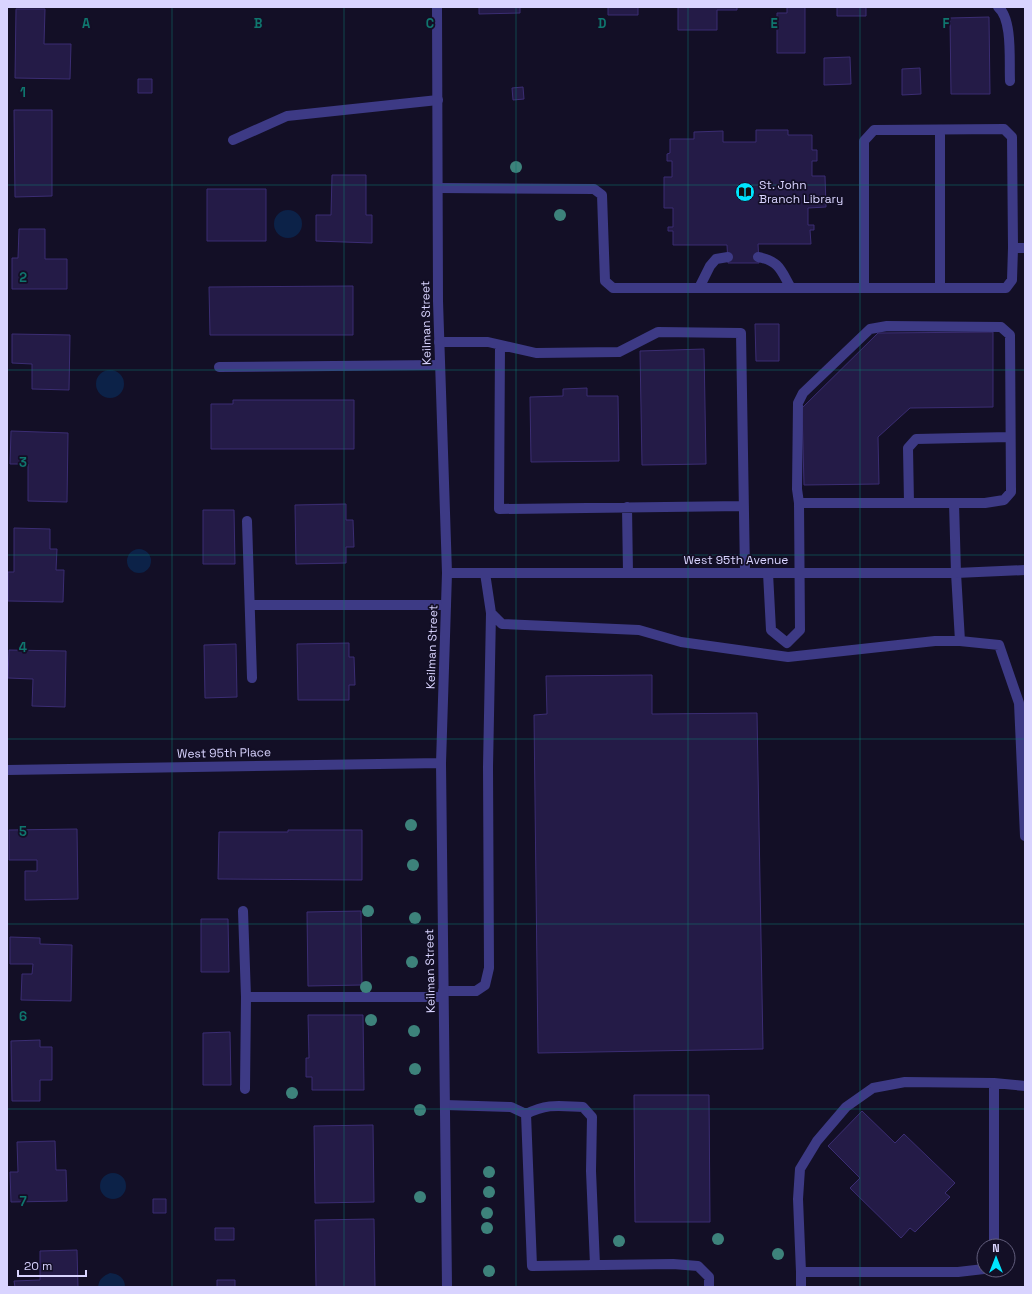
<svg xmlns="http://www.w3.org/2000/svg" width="1032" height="1294" font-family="'Space Grotesk',sans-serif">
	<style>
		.water { fill: #0c2248 }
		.building { fill: #241b47; stroke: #3b2d73 }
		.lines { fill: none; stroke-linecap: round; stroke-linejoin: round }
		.lane { stroke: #3d3a85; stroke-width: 10 }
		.street { stroke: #3d3a85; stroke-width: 10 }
		.tree { fill: #3d827b }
		.grid { fill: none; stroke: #0f766e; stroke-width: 1; stroke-opacity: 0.55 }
		.labels { text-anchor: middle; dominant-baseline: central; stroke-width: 3.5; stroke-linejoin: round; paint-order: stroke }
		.poi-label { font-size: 12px; fill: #d9d4ff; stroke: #130f26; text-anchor: start }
		.street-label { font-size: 12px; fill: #d9d4ff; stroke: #130f26 }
		.grid-label { font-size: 13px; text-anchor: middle; font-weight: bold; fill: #0f766e; stroke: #130f26; stroke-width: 3.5; stroke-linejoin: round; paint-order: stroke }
	</style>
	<rect width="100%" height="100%" fill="#130f26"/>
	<path class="water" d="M274 224a14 14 0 1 1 28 0a14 14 0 1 1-28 0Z
		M96 384a14 14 0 1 1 28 0a14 14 0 1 1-28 0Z
		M127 561a12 12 0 1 1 24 0a12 12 0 1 1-24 0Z
		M100 1186a13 13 0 1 1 26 0a13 13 0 1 1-26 0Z
		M 110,1273 C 119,1274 125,1278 125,1287 L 98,1287 C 99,1279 103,1276 110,1273 Z"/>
	<path class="building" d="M 479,7 L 520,7 L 520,13 L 479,14 Z
		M 608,7 L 638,7 L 638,15 L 608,15 Z
		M 678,7 L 737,7 L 737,10 L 717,10 L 717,30 L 678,30 Z
		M 787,7 L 805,7 L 805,53 L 777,53 L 777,13 L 787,13 Z
		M 837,7 L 866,7 L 866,16 L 837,16 Z
		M 16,9 L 45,9 L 44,44 L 71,44 L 70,79 L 15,78 Z
		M 989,17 L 990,94 L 951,94 L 950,18 Z
		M 850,57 L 851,84 L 824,85 L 824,58 Z
		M 920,68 L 921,94 L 902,95 L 902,69 Z
		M 138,79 L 152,79 L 152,93 L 138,93 Z
		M 523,87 L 524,99 L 513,100 L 512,88 Z
		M 14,110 L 52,110 L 52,196 L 15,197 Z
		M 756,130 L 788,130 L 788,135 L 812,135 L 812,150 L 817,150 L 817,161 L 812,161 L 812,176 L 825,176 L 826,207 L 808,208 L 808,225 L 814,225 L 814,230 L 810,230 L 811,244 L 758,244 L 759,263 L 728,263 L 727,245 L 673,245 L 673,231 L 668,231 L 668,227 L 673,227 L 673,208 L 664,208 L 664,177 L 672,177 L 672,161 L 667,161 L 667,154 L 670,153 L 670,139 L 694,139 L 694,132 L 723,131 L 723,142 L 756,142 Z
		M 332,175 L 366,175 L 366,215 L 372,215 L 372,243 L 316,241 L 316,215 L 331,215 Z
		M 207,189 L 266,189 L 266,241 L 207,241 Z
		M 19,229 L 45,229 L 45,259 L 67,259 L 67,289 L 12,289 L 12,258 L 18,258 Z
		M 353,286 L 353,335 L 210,335 L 209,287 Z
		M 755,324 L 779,324 L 779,361 L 756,361 Z
		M 993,332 L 993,407 L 910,408 L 878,437 L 879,484 L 804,485 L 802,408 L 878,333 Z
		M 12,334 L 70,335 L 69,390 L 32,389 L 32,364 L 12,363 Z
		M 704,349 L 706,464 L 642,465 L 640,351 Z
		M 587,388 L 587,396 L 618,396 L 619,461 L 531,462 L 530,397 L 563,396 L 563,389 Z
		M 233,400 L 354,400 L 354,449 L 211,449 L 211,404 L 233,404 Z
		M 11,431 L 68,433 L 67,502 L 28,501 L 28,464 L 10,464 Z
		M 346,504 L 346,520 L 353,520 L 354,547 L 346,547 L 346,563 L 296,564 L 295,505 Z
		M 203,510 L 234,510 L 235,564 L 203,564 Z
		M 14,528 L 50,529 L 50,549 L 57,549 L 56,570 L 64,570 L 63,602 L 8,601 L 8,572 L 14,572 Z
		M 349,643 L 349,657 L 354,657 L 355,685 L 349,685 L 349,700 L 298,700 L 297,644 Z
		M 236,644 L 237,697 L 205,698 L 204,645 Z
		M 9,650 L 66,651 L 65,707 L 32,706 L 33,679 L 8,678 Z
		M 652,675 L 652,714 L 757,713 L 763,1049 L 538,1053 L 534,715 L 547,714 L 546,676 Z
		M 77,829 L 78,899 L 25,900 L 25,871 L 37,871 L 37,860 L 9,860 L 9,830 Z
		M 288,830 L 362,830 L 362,880 L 218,879 L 219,832 L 288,832 Z
		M 361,911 L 362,985 L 308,986 L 307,912 Z
		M 201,919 L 228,919 L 229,972 L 201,972 Z
		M 10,937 L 40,938 L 40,944 L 72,945 L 71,1001 L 21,1000 L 22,974 L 32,974 L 33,964 L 10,964 Z
		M 308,1015 L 363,1015 L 364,1090 L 312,1090 L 312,1077 L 306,1077 L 306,1058 L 309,1058 Z
		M 230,1032 L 231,1085 L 203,1085 L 203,1033 Z
		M 40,1040 L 40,1047 L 52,1047 L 52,1080 L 40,1080 L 40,1101 L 12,1101 L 11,1041 Z
		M 634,1095 L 709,1095 L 710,1222 L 635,1222 Z
		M 862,1111 L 895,1143 L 904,1134 L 955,1183 L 945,1193 L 950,1197 L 915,1232 L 910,1228 L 901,1238 L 850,1188 L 860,1178 L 828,1146 Z
		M 373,1125 L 374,1202 L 315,1203 L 314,1126 Z
		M 55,1141 L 56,1170 L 66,1170 L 67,1201 L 11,1202 L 10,1172 L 18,1172 L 17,1142 Z
		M 153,1199 L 166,1199 L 166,1213 L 153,1213 Z
		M 374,1219 L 375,1287 L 316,1287 L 315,1220 Z
		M 215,1228 L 234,1228 L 234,1240 L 215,1240 Z
		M 77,1250 L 78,1287 L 15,1287 L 14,1281 L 40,1280 L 40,1251 Z
		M 217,1280 L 235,1280 L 235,1287 L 217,1287 Z"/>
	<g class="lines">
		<path class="lane" d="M 998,7 C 1013,19 1009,62 1010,81
			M 940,130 L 940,288
			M 233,140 L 287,116 L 438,100
			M 438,188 L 594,189 L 602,195 L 605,281 L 613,288 L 1006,288 L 1012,280 L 1013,248 L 1025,248
			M 758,257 C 780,261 781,271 791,288
			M 699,288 L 710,266 L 716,259 L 728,257
			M 864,288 L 864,141 L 874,130 L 1004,129 L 1012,137 L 1013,248
			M 439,342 L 488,342 L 536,353 L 619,352 L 658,332 L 741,333 L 745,573
			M 500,345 L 499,509 L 744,506
			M 219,367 L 440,365
			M 909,503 L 908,448 L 916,439 L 1010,437
			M 954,503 L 956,573 L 960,641
			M 627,507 L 628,573
			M 247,521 L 252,678
			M 485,573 L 491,613 L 502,624 L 639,630 L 681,642 L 788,657 L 935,641 L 960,641 L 999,645 L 1019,703 L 1025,836
			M 768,573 L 771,630 L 787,643 L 800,630 L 799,503 L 797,489 L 798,403 L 803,393 L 870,329 L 887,326 L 1001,327 L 1010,335 L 1011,492 L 1004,500 L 985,503 L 799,503
			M 250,605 L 446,605
			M 243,911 L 246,997 L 245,1089
			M 443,991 L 476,991 L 485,985 L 489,968 L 488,767 L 491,613
			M 246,997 L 443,997
			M 445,1105 L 511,1107 L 526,1114 L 532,1266 L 673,1264 L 698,1266 L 709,1277 L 709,1287
			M 526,1114 C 548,1103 559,1106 583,1107 L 592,1117 L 591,1171 L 595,1265
			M 994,1246 L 994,1083 L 1025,1086
			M 801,1272 L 798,1199 L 800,1169 L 817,1141 L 846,1107 L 873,1088 L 905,1082 L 994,1083
			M 801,1287 L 801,1272 L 958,1272 L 984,1269"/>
		<path class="street" d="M 437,7 L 438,301 L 447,573 L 441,763 L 447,1287
			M 447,573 L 956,573 L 1025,570
			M 7,770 L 441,763"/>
	</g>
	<g class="tree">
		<circle cx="516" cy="167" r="6"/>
		<circle cx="560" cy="215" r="6"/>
		<circle cx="411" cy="825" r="6"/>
		<circle cx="413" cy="865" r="6"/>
		<circle cx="368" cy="911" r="6"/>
		<circle cx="415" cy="918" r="6"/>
		<circle cx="412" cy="962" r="6"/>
		<circle cx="366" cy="987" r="6"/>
		<circle cx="371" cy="1020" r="6"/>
		<circle cx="414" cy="1031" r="6"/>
		<circle cx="415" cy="1069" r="6"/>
		<circle cx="292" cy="1093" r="6"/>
		<circle cx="420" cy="1110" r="6"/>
		<circle cx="489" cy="1172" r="6"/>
		<circle cx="489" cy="1192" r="6"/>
		<circle cx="420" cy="1197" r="6"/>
		<circle cx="487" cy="1213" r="6"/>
		<circle cx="487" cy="1228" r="6"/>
		<circle cx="718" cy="1239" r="6"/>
		<circle cx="619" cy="1241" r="6"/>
		<circle cx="778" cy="1254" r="6"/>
		<circle cx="489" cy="1271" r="6"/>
	</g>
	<path class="grid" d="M 172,7 L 172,1287M 344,7 L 344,1287M 516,7 L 516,1287M 688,7 L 688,1287M 860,7 L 860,1287M 7,185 L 1025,185M 7,370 L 1025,370M 7,555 L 1025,555M 7,739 L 1025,739M 7,924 L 1025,924M 7,1109 L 1025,1109"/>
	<defs>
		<symbol id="library-disc" viewBox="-11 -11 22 22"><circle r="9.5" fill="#00e5ff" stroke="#130f26"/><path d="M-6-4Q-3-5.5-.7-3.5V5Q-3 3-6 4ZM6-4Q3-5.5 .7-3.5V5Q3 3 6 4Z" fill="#111"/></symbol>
	</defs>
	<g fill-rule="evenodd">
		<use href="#library-disc" x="734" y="181" width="22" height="22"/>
	</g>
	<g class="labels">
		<g class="poi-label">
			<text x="759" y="185">St. John<tspan x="759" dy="14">Branch Library</tspan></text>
		</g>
		<g class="street-label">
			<text transform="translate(426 323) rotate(-91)">Keilman Street</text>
			<text x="736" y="560">West 95th Avenue</text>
			<text transform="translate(432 647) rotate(-88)">Keilman Street</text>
			<text transform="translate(224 753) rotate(-1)">West 95th Place</text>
			<text transform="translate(430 971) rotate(-91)">Keilman Street</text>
		</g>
	</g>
	<g class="grid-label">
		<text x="86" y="28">A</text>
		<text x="258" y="28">B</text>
		<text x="430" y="28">C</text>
		<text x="602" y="28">D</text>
		<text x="774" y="28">E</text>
		<text x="946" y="28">F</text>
		<text x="23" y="97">1</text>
		<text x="23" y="282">2</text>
		<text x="23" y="467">3</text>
		<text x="23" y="652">4</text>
		<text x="23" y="836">5</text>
		<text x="23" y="1021">6</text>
		<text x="23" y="1206">7</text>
	</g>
	<rect width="1032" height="1294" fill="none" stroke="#d9d4ff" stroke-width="16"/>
	<g transform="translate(996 1258)"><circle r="19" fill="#130f26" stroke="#625e7d"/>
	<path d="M0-3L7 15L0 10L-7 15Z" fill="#00e5ff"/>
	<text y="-6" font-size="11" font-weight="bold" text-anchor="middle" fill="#d9d4ff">N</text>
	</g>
	<path d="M18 1270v6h68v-6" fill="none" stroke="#d9d4ff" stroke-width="2"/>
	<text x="24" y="1270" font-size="12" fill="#d9d4ff" stroke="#130f26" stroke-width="3" paint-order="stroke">20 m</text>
</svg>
